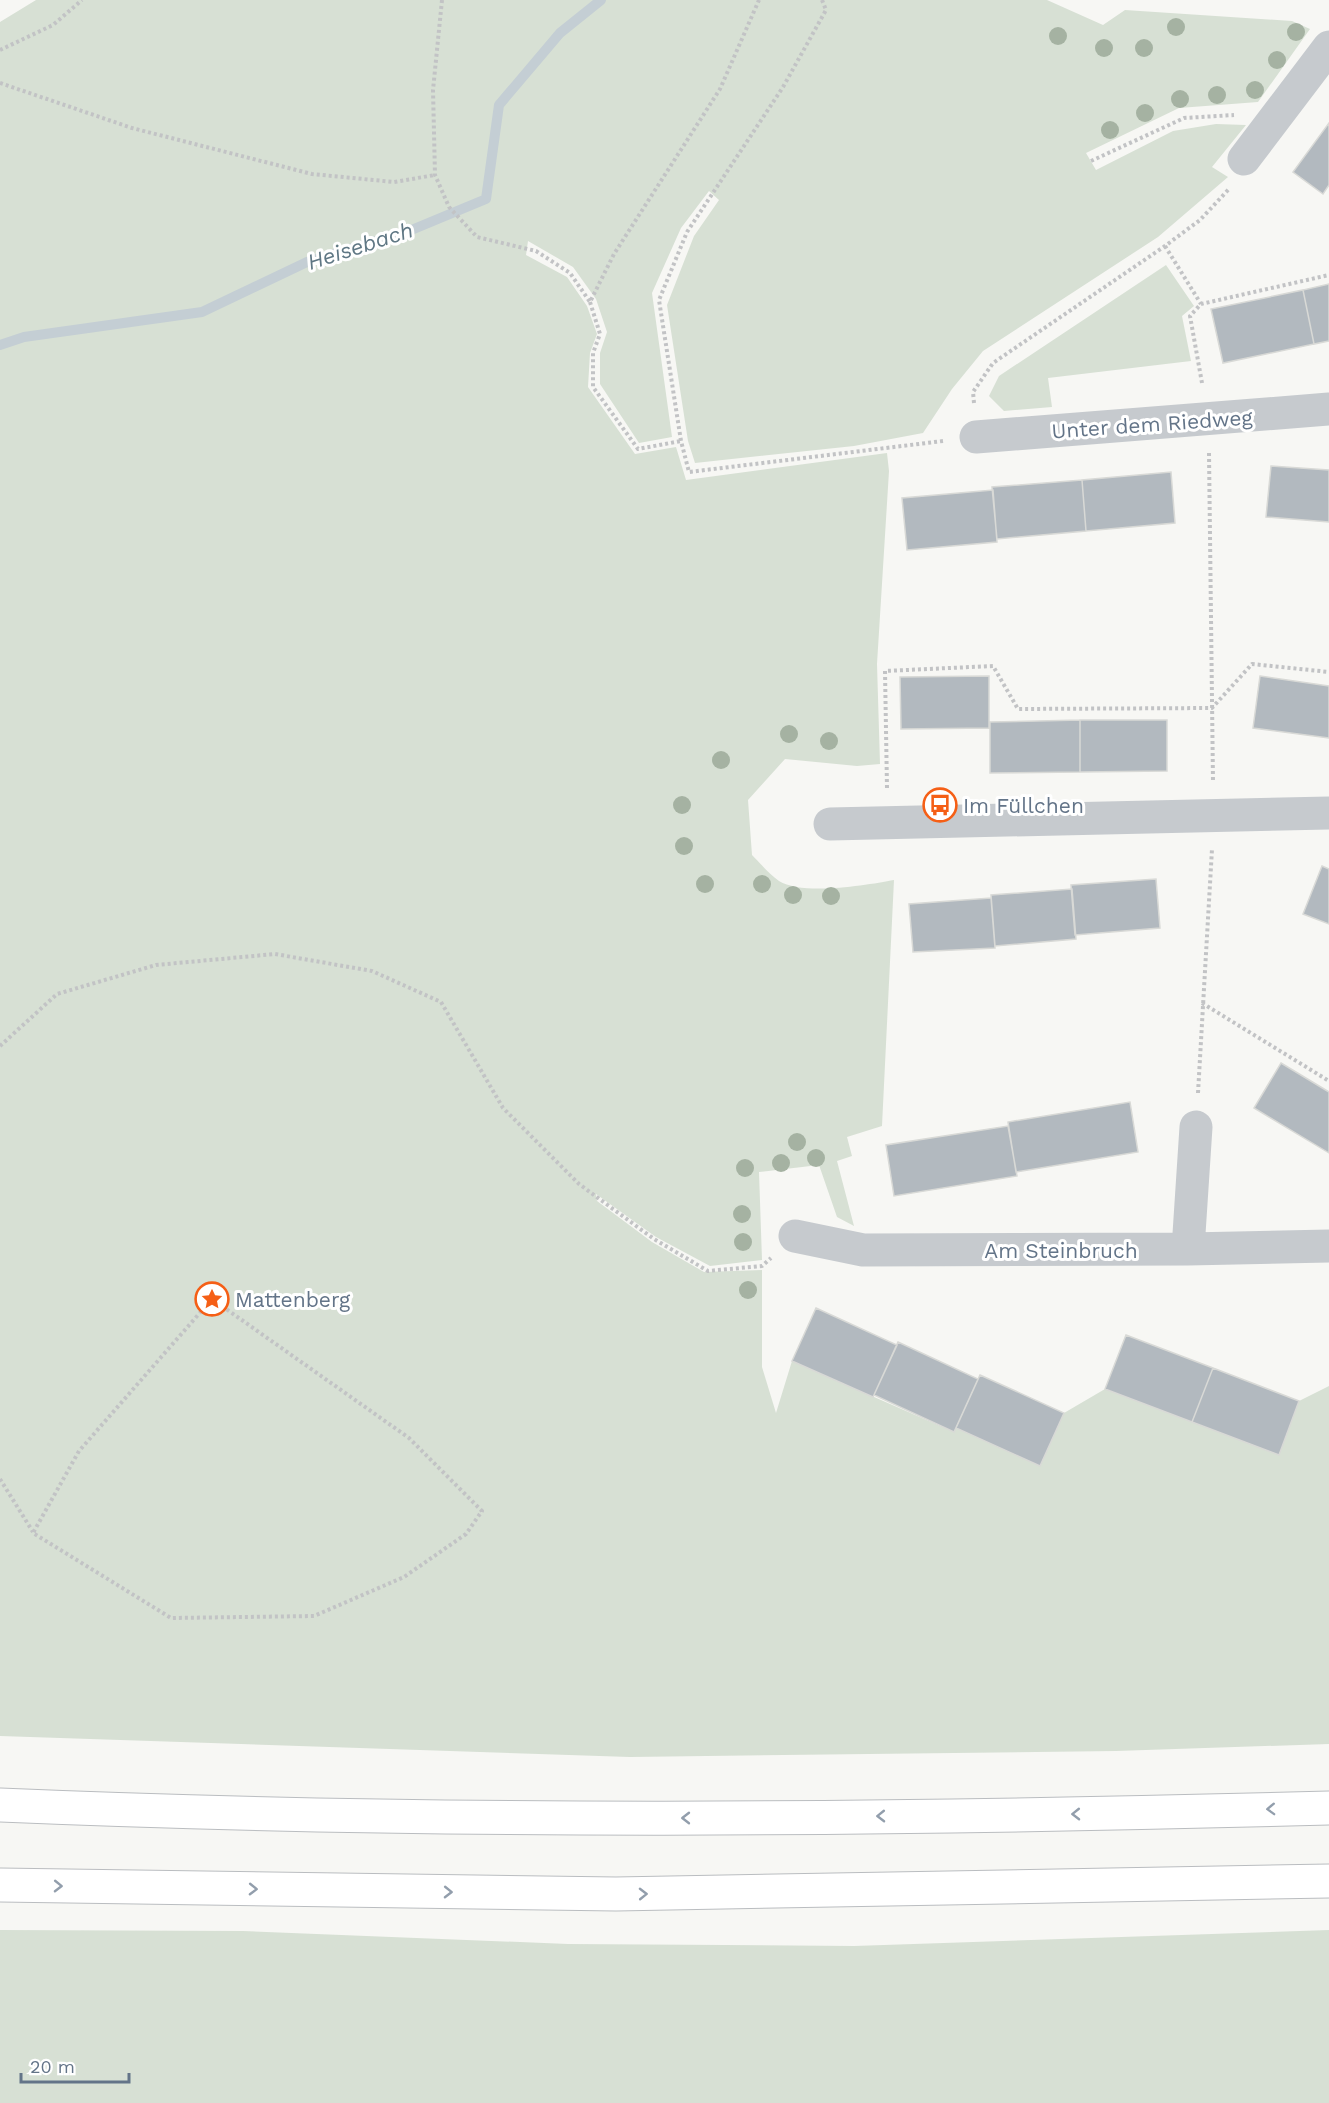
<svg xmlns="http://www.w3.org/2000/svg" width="1329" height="2103" font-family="'Work Sans',sans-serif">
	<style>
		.green { fill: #d7e0d4 }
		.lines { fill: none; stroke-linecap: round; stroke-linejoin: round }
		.stream { stroke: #c4ced4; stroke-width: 10 }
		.building { fill: #b2b9bf; stroke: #d8d9d6; stroke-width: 1.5 }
		.highway-casing { stroke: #babdc0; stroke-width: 35 }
		.path { stroke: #c2c3c5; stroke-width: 4; stroke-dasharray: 3 3; stroke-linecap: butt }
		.minor { stroke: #c6cace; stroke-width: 33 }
		.highway { stroke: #fff; stroke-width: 33 }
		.tree { fill: #a5b2a2 }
		.oneway { stroke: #929eac }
		.labels { text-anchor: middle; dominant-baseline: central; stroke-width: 6; stroke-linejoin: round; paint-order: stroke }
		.street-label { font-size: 21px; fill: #637488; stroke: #fff }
		.poi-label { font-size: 21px; fill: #637488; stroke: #fff; text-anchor: start }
		.water-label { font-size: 22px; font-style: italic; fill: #5f7784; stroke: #fff }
	</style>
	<rect width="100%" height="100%" fill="#f7f7f4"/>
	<path class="green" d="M 36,0 L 1047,0 L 1103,25 L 1125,10 L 1292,21 L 1310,29 L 1258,102 L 1179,108 L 1086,153 L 1096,170 L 1173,131 L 1216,124 L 1246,125 L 1212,167 L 1228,177 L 1158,237 L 983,351 L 952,389 L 923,433 L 854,446 L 695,463 L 688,441 L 667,305 L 694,236 L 719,200 L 709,191 L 681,228 L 652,293 L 672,437 L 639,443 L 600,384 L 600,353 L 607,332 L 596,299 L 573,267 L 528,241 L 526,255 L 567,277 L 587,306 L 597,334 L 590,353 L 588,387 L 635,454 L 676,447 L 686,480 L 887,453 L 889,471 L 877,664 L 880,764 L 857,766 L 785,759 L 748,800 L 752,855 C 760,863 769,874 779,881 C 803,896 867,885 894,880 L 882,1126 L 847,1137 L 852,1156 L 837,1161 L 854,1226 L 837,1217 L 819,1165 L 759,1172 L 762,1260 L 710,1266 L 656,1237 L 596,1194 L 597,1201 L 652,1242 L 704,1272 L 762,1270 L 762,1367 L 776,1413 L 792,1361 L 954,1432 L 956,1428 L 1040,1466 L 1064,1413 L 1105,1389 L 1279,1455 L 1299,1401 L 1329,1386 L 1329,1744 L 1116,1751 L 630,1757 L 0,1736 L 0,22 Z
		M 1166,265 L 1194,306 L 1182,316 L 1191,361 L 1048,378 L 1052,407 L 1004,411 L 989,396 L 999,376 Z
		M 0,1930 L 243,1931 L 568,1944 L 854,1946 L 1329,1930 L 1329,2103 L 0,2103 Z"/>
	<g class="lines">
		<path class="stream" d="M 0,345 L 24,337 L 202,312 L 307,262 L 409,231 L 486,199 L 499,105 L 560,33 L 601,0"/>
	</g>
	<path class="building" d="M 1329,123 L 1329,185 L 1323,194 L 1293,172 Z
		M 1329,284 L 1329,341 L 1314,344 L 1303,290 Z
		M 1303,290 L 1314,344 L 1223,363 L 1211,309 Z
		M 1271,466 L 1329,470 L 1329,522 L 1266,517 Z
		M 1171,472 L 1175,523 L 1086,531 L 1082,480 Z
		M 1082,480 L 1086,531 L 997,539 L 992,487 Z
		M 993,490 L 997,542 L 907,550 L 902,498 Z
		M 989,676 L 989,728 L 901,729 L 900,677 Z
		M 1260,676 L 1329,686 L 1329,738 L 1253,728 Z
		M 1080,720 L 1167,720 L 1167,771 L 1080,772 Z
		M 1080,720 L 1080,772 L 990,773 L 990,722 Z
		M 1322,866 L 1329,869 L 1329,924 L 1303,914 Z
		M 1156,879 L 1160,928 L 1075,935 L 1071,885 Z
		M 1072,889 L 1076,939 L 995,946 L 991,895 Z
		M 991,898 L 995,948 L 913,952 L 909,904 Z
		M 1281,1063 L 1329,1092 L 1329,1153 L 1254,1108 Z
		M 1130,1102 L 1138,1152 L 1016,1172 L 1008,1122 Z
		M 1008,1126 L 1017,1176 L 894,1196 L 886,1145 Z
		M 816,1308 L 897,1345 L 873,1397 L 792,1361 Z
		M 1126,1335 L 1213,1368 L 1192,1422 L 1105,1389 Z
		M 898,1342 L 978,1379 L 954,1432 L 874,1395 Z
		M 1213,1368 L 1299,1401 L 1279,1455 L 1192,1422 Z
		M 980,1375 L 1064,1413 L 1040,1466 L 956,1428 Z"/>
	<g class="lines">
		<defs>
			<path id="highway" d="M 0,1805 C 443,1824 886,1820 1329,1808
				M 0,1885 L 616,1894 L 1329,1881"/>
		</defs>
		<use href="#highway" class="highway-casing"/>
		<path class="path" d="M 442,0 L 433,90 L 435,175 L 449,207 L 477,237 L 536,251 L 570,273 L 590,302 L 614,254 L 720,89 L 759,0
			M 822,0 L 826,10 L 783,87 L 687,232 L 659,300 L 681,441 L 689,472 L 943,441
			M 0,50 L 53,25 L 82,0
			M 0,83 L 132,128 L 312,174 L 394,182 L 435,175
			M 1091,161 L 1184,118 L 1234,115
			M 1165,246 L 1201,304
			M 590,302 L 600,334 L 593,353 L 593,387 L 638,449 L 681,441
			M 1202,383 L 1190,316 L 1201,304 L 1329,275
			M 974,403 L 973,392 L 993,363 L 1165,246 L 1200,220 L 1229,189
			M 1209,453 L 1213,782
			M 887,788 L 885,671 L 993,666 L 1018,709 L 1212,708 L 1252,664 L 1329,672
			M 1202,1003 L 1329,1081
			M 0,1046 L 57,994 L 156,965 L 275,954 L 372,971 L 441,1002 L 503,1108 L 579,1184 L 654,1239 L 708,1271 L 762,1266 L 771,1258
			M 1198,1093 L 1212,849
			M 212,1299 L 409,1438 L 482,1511 L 466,1534 L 404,1577 L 314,1616 L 171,1618 L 33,1533 L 79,1451 Z
			M 0,1479 L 33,1532"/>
		<path class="minor" d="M 1244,159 L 1329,47
			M 976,437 L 1329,409
			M 830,824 L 1329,813
			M 795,1236 L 863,1250 L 1188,1249 L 1329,1246
			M 1188,1249 L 1196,1127"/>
		<use href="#highway" class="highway"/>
	</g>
	<g class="tree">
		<circle cx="1176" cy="27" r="9"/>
		<circle cx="1296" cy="32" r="9"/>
		<circle cx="1058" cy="36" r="9"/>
		<circle cx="1104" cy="48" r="9"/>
		<circle cx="1144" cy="48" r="9"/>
		<circle cx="1277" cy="60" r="9"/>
		<circle cx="1255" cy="90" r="9"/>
		<circle cx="1217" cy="95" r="9"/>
		<circle cx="1180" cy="99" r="9"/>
		<circle cx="1145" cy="113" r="9"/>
		<circle cx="1110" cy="130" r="9"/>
		<circle cx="789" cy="734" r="9"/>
		<circle cx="829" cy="741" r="9"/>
		<circle cx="721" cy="760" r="9"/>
		<circle cx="682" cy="805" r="9"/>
		<circle cx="684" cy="846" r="9"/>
		<circle cx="705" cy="884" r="9"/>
		<circle cx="762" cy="884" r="9"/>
		<circle cx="793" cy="895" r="9"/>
		<circle cx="831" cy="896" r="9"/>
		<circle cx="797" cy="1142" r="9"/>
		<circle cx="816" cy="1158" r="9"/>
		<circle cx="781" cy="1163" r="9"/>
		<circle cx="745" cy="1168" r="9"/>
		<circle cx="742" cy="1214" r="9"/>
		<circle cx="743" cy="1242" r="9"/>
		<circle cx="748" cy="1290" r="9"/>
	</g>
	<defs><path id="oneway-chevron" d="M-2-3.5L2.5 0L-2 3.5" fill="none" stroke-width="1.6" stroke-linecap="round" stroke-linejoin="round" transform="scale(1.5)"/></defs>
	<g class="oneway">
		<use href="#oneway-chevron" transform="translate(1271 1809) rotate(178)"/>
		<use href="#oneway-chevron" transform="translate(1076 1814) rotate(179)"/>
		<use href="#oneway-chevron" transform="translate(881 1816) rotate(179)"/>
		<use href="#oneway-chevron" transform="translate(686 1818) rotate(180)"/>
		<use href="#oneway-chevron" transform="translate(58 1886) rotate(1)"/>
		<use href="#oneway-chevron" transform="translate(253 1889) rotate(1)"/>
		<use href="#oneway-chevron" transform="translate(448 1892) rotate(1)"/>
		<use href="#oneway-chevron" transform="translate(643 1894) rotate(-1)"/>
	</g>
	<defs>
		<symbol id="bus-ring" viewBox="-11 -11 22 22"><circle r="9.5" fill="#fff" stroke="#f55f16" stroke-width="1.5"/><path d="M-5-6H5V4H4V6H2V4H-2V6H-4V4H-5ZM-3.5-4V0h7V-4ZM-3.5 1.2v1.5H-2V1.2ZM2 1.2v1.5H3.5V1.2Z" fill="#f55f16"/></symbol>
		<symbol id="sight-ring" viewBox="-11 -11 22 22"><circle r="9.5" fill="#fff" stroke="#f55f16" stroke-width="1.5"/><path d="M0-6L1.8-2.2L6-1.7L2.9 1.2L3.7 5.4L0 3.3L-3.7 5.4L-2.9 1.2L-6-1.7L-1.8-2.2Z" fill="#f55f16"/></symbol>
	</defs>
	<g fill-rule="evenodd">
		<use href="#bus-ring" x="921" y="786" width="38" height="38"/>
		<use href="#sight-ring" x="193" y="1280" width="38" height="38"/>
	</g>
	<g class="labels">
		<g class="street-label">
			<text transform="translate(1152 424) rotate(-4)">Unter dem Riedweg</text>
			<text x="1061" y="1250">Am Steinbruch</text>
		</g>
		<g class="poi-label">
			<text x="963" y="805">Im Füllchen</text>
			<text x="235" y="1299">Mattenberg</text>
		</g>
		<g class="water-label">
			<text transform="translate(360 246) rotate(-18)">Heisebach</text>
		</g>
	</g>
	<path d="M21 2073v9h108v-9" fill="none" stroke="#637488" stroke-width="3"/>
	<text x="30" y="2073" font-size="18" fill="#637488" stroke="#ffffff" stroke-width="4.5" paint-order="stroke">20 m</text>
</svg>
